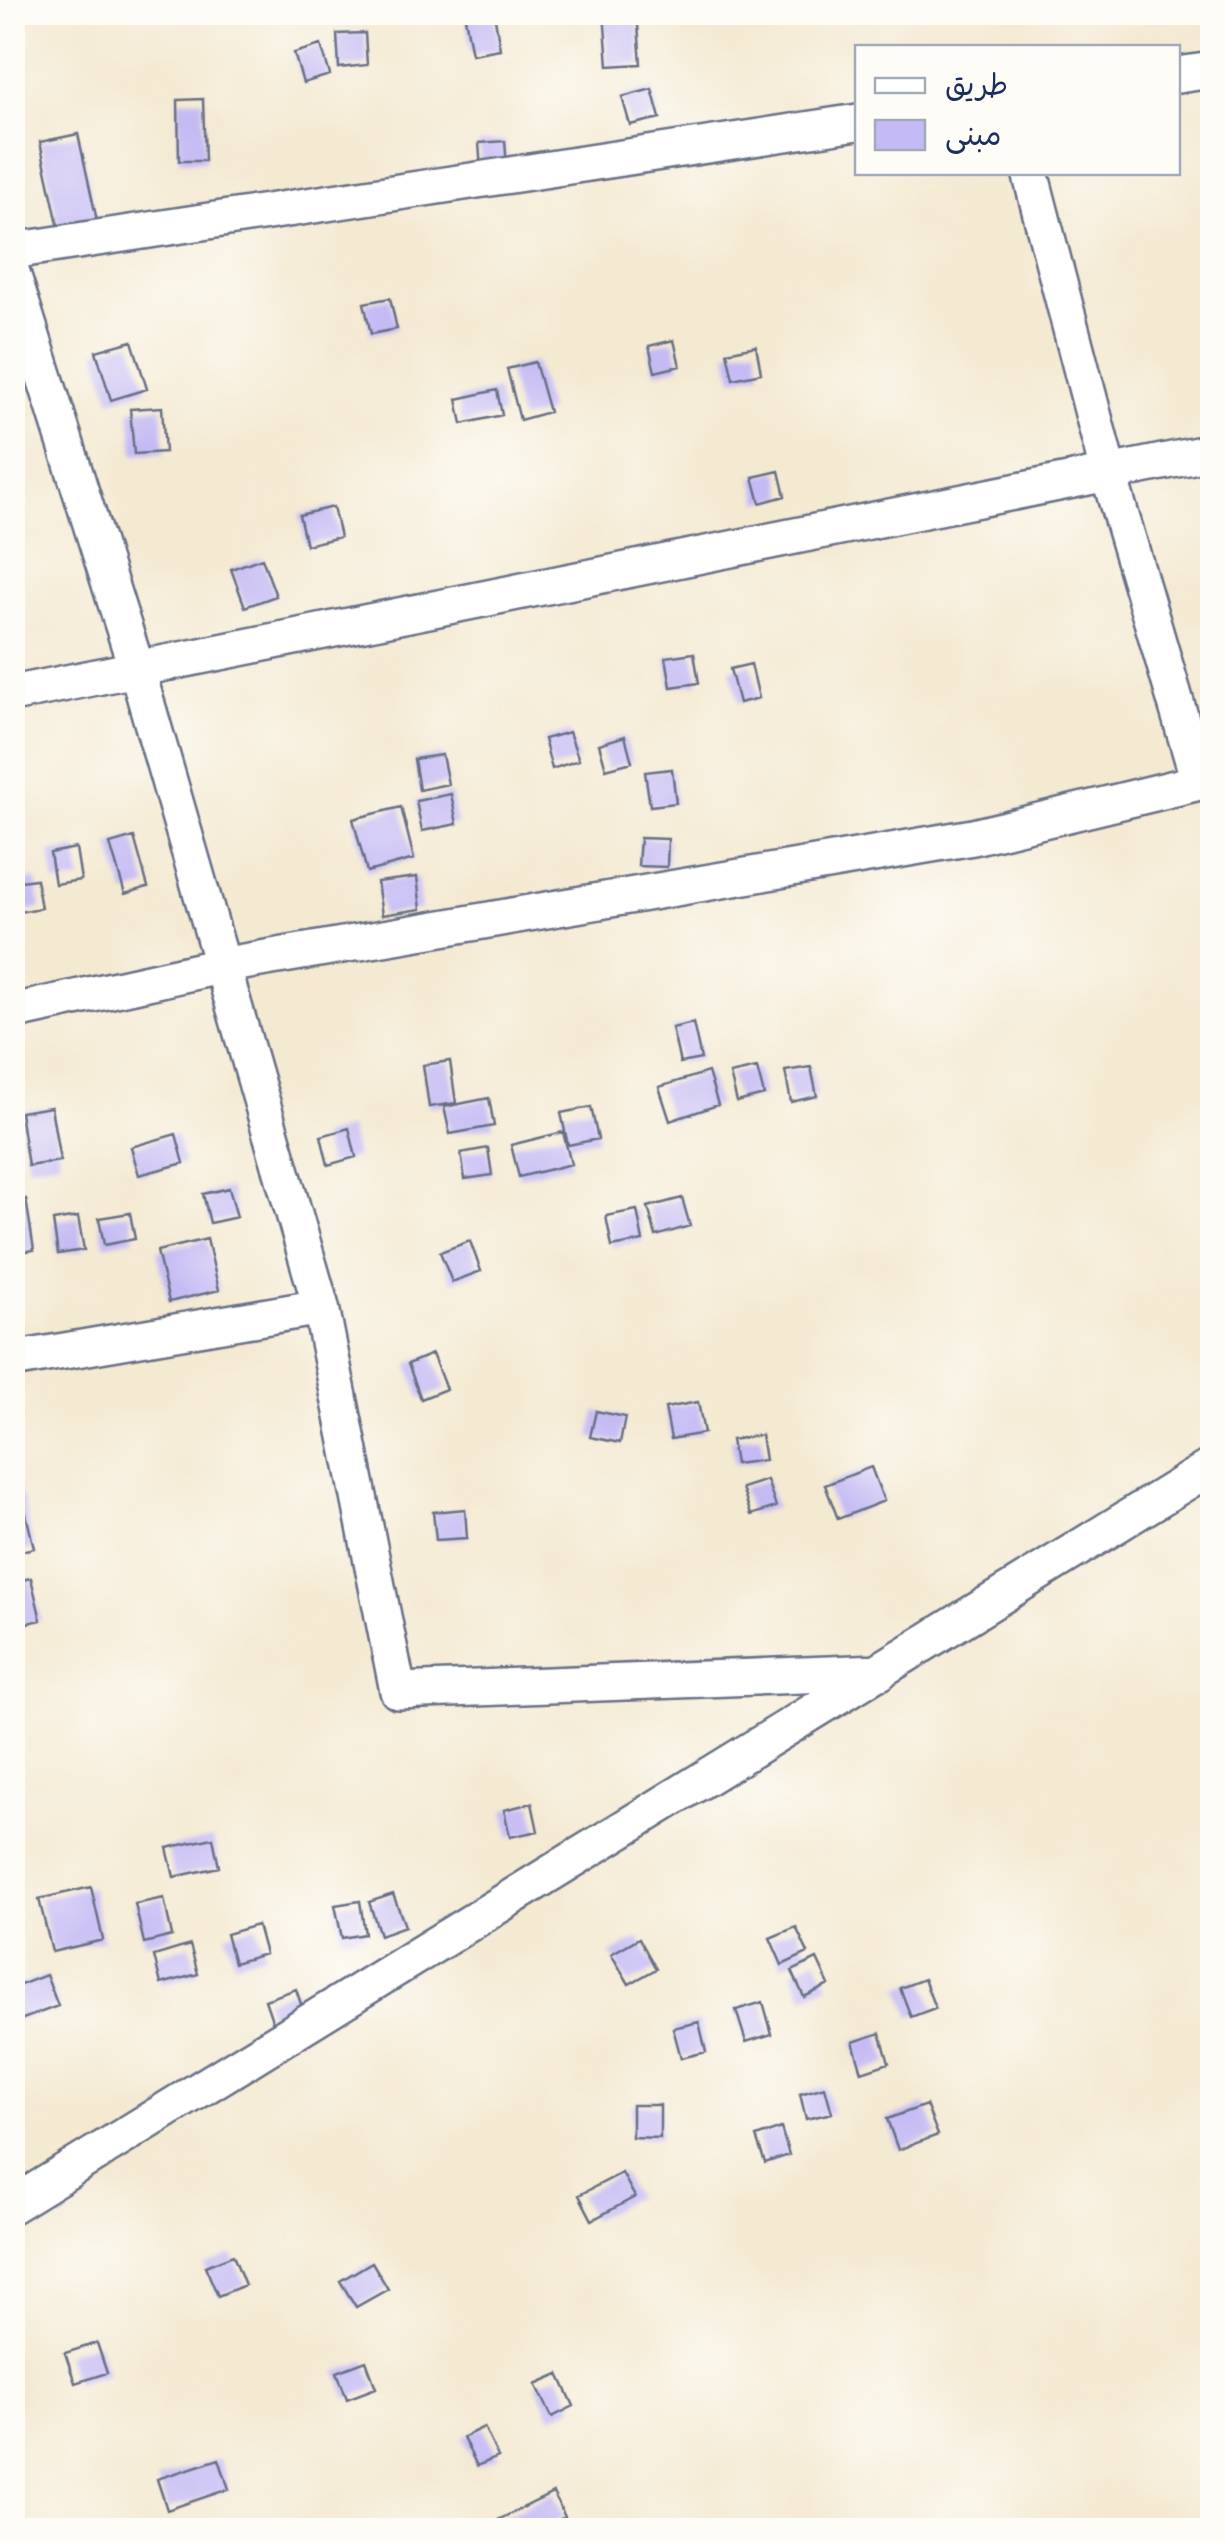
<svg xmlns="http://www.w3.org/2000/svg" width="1225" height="2543" font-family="Delius,'Playpen Sans Arabic',sans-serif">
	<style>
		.building { fill: #c4baf4 }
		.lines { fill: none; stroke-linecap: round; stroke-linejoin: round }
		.minor-casing { stroke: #677086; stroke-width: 40 }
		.minor { stroke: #fff; stroke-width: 35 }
	</style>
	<rect width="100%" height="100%" fill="#fdfcf7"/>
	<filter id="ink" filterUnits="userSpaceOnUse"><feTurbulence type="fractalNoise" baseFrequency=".01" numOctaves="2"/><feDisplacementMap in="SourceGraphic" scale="20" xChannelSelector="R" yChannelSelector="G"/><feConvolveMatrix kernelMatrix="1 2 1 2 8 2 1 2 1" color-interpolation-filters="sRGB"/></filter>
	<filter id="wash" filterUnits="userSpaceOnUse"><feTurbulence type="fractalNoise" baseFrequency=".0048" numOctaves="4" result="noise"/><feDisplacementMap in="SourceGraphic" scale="40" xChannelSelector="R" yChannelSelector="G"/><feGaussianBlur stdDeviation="2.25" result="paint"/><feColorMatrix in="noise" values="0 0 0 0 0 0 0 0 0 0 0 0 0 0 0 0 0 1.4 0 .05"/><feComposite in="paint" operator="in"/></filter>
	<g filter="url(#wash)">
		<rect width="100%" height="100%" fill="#f4e9d1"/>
		<g id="blocks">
			<path class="building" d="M 464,12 L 494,12 L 500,49 L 472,54 Z
				M 604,12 L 637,12 L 641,64 L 608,66 Z
				M 365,33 L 367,65 L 339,68 L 337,34 Z
				M 321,45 L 330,75 L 303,83 L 294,53 Z
				M 652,89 L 660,118 L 630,125 L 622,97 Z
				M 203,99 L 205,161 L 179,161 L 178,100 Z
				M 78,134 L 101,239 L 63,247 L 40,142 Z
				M 505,141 L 507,167 L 481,169 L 479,143 Z
				M 390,298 L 397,329 L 371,334 L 364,303 Z
				M 674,340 L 680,366 L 655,372 L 649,346 Z
				M 132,341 L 147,389 L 111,400 L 96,351 Z
				M 756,346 L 761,373 L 733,379 L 727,352 Z
				M 535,362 L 549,412 L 520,420 L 507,369 Z
				M 497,390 L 502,415 L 462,424 L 457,399 Z
				M 162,407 L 165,452 L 134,454 L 130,409 Z
				M 779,471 L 785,496 L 760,503 L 753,477 Z
				M 333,507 L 340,537 L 306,545 L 299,515 Z
				M 262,558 L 276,596 L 245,607 L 231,569 Z
				M 694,653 L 699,683 L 671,687 L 666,657 Z
				M 751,664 L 759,698 L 739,703 L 730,669 Z
				M 569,732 L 579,760 L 552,769 L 544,739 Z
				M 625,736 L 632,762 L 606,769 L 599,744 Z
				M 442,755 L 448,784 L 419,790 L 414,759 Z
				M 672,769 L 676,803 L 650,806 L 645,772 Z
				M 451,794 L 457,824 L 422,831 L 416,801 Z
				M 401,807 L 414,859 L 367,872 L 353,819 Z
				M 134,837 L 148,887 L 125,894 L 110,844 Z
				M 640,838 L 668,839 L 667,867 L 638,866 Z
				M 76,848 L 81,880 L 55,884 L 50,853 Z
				M 417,877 L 421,909 L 382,915 L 377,882 Z
				M 36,879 L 41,908 L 13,913 L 12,882 Z
				M 693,1023 L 701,1059 L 680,1063 L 672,1028 Z
				M 450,1061 L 456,1103 L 429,1107 L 423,1065 Z
				M 811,1067 L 817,1096 L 791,1102 L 785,1071 Z
				M 757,1068 L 764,1095 L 737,1102 L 730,1074 Z
				M 708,1072 L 718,1105 L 670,1121 L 659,1087 Z
				M 489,1098 L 494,1126 L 450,1134 L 444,1107 Z
				M 51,1107 L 60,1161 L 28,1166 L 20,1112 Z
				M 591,1107 L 598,1139 L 568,1145 L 561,1113 Z
				M 349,1128 L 356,1157 L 328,1165 L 321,1136 Z
				M 563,1132 L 571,1164 L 519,1177 L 511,1145 Z
				M 176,1134 L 184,1163 L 139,1175 L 131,1147 Z
				M 488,1148 L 492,1175 L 465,1179 L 461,1153 Z
				M 229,1188 L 237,1217 L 210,1223 L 203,1194 Z
				M 682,1198 L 690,1226 L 656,1236 L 648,1207 Z
				M 26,1199 L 34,1250 L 12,1253 L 12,1202 Z
				M 637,1210 L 643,1241 L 612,1247 L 606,1216 Z
				M 130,1213 L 135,1239 L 104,1245 L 99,1218 Z
				M 78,1217 L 84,1250 L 58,1254 L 53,1221 Z
				M 207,1239 L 219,1290 L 169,1302 L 157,1251 Z
				M 470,1241 L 481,1271 L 452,1282 L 440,1252 Z
				M 432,1354 L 446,1389 L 421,1399 L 408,1364 Z
				M 698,1402 L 704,1433 L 671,1439 L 665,1408 Z
				M 596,1411 L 625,1417 L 620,1443 L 590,1437 Z
				M 761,1435 L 765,1460 L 735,1464 L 731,1440 Z
				M 871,1467 L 884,1501 L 838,1519 L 825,1485 Z
				M 767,1480 L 776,1507 L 751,1515 L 742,1488 Z
				M 21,1493 L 34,1548 L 12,1553 L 12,1495 Z
				M 465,1509 L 467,1538 L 436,1540 L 433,1512 Z
				M 31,1578 L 41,1620 L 14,1626 L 12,1582 Z
				M 532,1803 L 538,1831 L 510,1837 L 504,1810 Z
				M 213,1838 L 219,1867 L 174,1877 L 167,1848 Z
				M 91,1887 L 103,1940 L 52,1952 L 39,1899 Z
				M 393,1894 L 405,1926 L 380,1935 L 369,1902 Z
				M 164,1898 L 172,1936 L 144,1943 L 135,1904 Z
				M 360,1901 L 365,1934 L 342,1938 L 335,1905 Z
				M 257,1925 L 265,1954 L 234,1963 L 226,1934 Z
				M 796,1927 L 808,1953 L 782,1965 L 770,1938 Z
				M 639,1938 L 656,1969 L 629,1984 L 611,1954 Z
				M 190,1945 L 198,1974 L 161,1984 L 154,1956 Z
				M 817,1959 L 829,1985 L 804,1997 L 792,1971 Z
				M 46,1975 L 58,2006 L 12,2023 L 12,1988 Z
				M 924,1979 L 935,2008 L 911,2017 L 900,1988 Z
				M 296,1989 L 306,2019 L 275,2029 L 265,2000 Z
				M 763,2002 L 772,2034 L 746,2042 L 736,2010 Z
				M 699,2022 L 706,2052 L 681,2058 L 673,2028 Z
				M 880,2033 L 889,2063 L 862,2072 L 853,2042 Z
				M 825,2087 L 832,2113 L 806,2119 L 800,2094 Z
				M 632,2105 L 660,2105 L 660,2138 L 632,2137 Z
				M 926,2105 L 938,2135 L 898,2150 L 887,2119 Z
				M 781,2128 L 789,2155 L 765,2163 L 756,2137 Z
				M 622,2173 L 635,2197 L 592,2220 L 579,2195 Z
				M 233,2255 L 245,2285 L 218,2296 L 205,2266 Z
				M 372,2262 L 388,2289 L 356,2307 L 340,2281 Z
				M 97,2343 L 107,2373 L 75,2383 L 65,2353 Z
				M 366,2361 L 376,2388 L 347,2399 L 337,2372 Z
				M 559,2374 L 574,2406 L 552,2417 L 536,2384 Z
				M 484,2427 L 498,2457 L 477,2466 L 463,2437 Z
				M 219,2459 L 229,2489 L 167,2510 L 157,2479 Z
				M 553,2493 L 565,2517 L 538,2530 L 503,2530 L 498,2520 Z"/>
		</g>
	</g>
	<g filter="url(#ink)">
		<use href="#blocks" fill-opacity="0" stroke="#677086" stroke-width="2.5"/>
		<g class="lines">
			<defs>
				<path id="minor" d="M 1178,75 L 1212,70
					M 1030,172 L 1109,475 L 1199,781
					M 12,251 L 858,122
					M 12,273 L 137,670 L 321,1307 L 398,1691 L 880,1672
					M 12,694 L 1212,452
					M 12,1012 L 220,966 L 973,837 L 1212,779
					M 12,1360 L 321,1307
					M 12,2205 L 1212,1466"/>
			</defs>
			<use href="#minor" class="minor-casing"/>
			<use href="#minor" class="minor"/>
		</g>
	</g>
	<rect width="1225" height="2543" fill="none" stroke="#fdfcf7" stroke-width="50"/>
	<rect x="855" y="45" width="325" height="130" fill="#fdfcf7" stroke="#a3aaba" stroke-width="2.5"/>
	<rect x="875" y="78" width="50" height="15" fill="#ffffff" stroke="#a3aaba" stroke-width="2.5"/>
	<text x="945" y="95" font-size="30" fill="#1b2f5e">طريق</text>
	<rect x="875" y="120" width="50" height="30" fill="#c4baf4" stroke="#a3aaba" stroke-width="2.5"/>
	<text x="945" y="145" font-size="30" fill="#1b2f5e">مبنى</text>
</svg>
